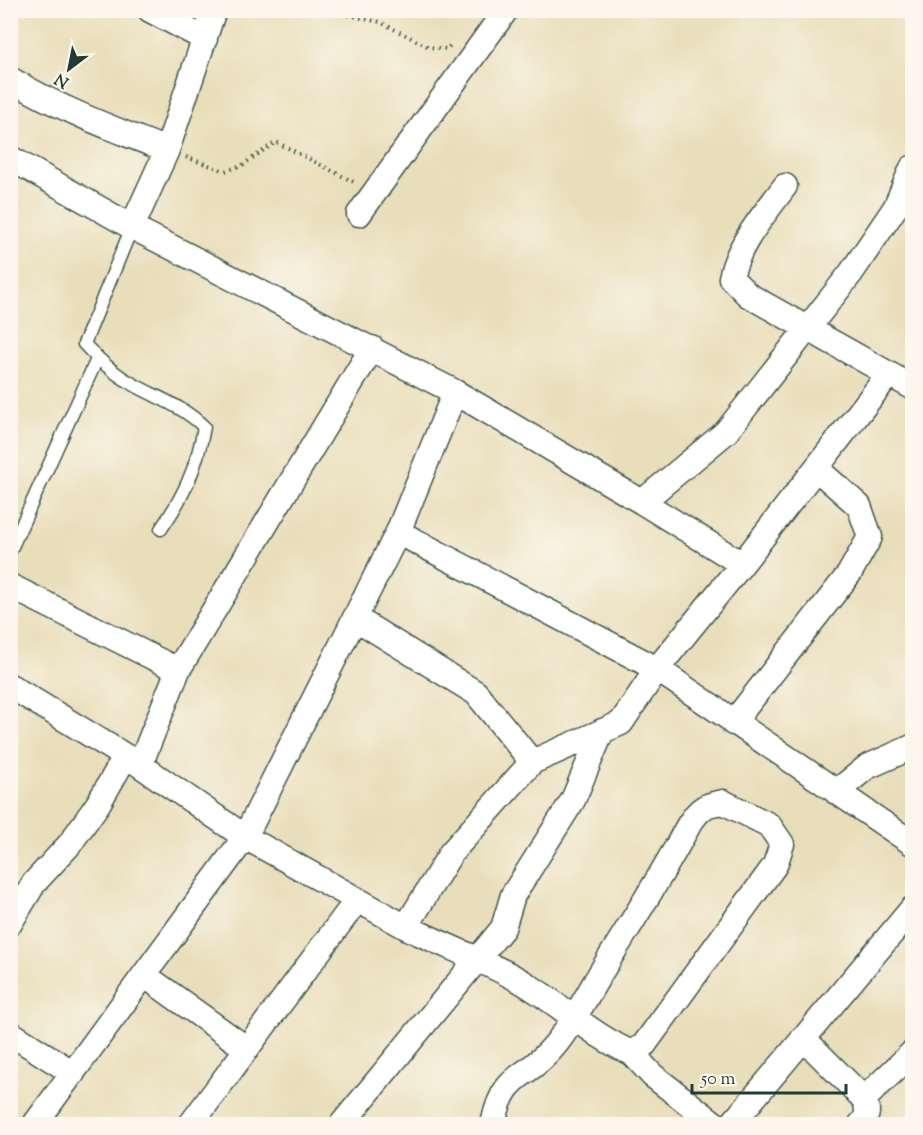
<svg xmlns="http://www.w3.org/2000/svg" width="923" height="1135" font-family="'Sorts Mill Goudy',serif">
	<style>
		.lines { fill: none; stroke-linecap: round; stroke-linejoin: round }
		.lane-casing { stroke: #3d5548; stroke-width: 15 }
		.street-casing { stroke: #3d5548; stroke-width: 27 }
		.path { stroke: #3d5548; stroke-width: 4; stroke-dasharray: 1.5 4.5; stroke-linecap: butt }
		.lane { stroke: #fff; stroke-width: 12 }
		.street { stroke: #fff; stroke-width: 24 }
	</style>
	<rect width="100%" height="100%" fill="#fbf7ec"/>
	<filter id="ink" filterUnits="userSpaceOnUse"><feTurbulence type="fractalNoise" baseFrequency=".0167" numOctaves="2"/><feDisplacementMap in="SourceGraphic" scale="12" xChannelSelector="R" yChannelSelector="G"/><feConvolveMatrix kernelMatrix="1 2 1 2 8 2 1 2 1" color-interpolation-filters="sRGB"/></filter>
	<filter id="wash" filterUnits="userSpaceOnUse"><feTurbulence type="fractalNoise" baseFrequency=".008" numOctaves="4" result="noise"/><feDisplacementMap in="SourceGraphic" scale="24" xChannelSelector="R" yChannelSelector="G"/><feGaussianBlur stdDeviation="1.35" result="paint"/><feColorMatrix in="noise" values="0 0 0 0 0 0 0 0 0 0 0 0 0 0 0 0 0 1.4 0 .05"/><feComposite in="paint" operator="in"/></filter>
	<g filter="url(#wash)">
		<rect width="100%" height="100%" fill="#e9deba"/>
	</g>
	<g filter="url(#ink)">
		<g class="lines">
			<defs>
				<path id="lane" d="M 132,227 L 84,344 C 98,359 113,373 131,383 C 157,398 183,406 204,427 C 197,467 184,496 161,529
					M 10,551 L 97,359"/>
				<path id="street" d="M 150,10 L 205,39
					M 10,79 C 60,109 113,129 167,150
					M 10,158 L 132,227
					M 785,186 C 765,214 738,243 731,278 L 748,295 L 912,387
					M 359,214 L 506,10
					M 455,392 L 642,502
					M 398,532 L 657,669 L 912,843
					M 742,564 L 889,374
					M 10,586 L 178,670
					M 355,618 L 476,693 L 532,762
					M 10,686 L 140,765 L 245,837 L 406,927 L 451,853 L 532,762 L 621,723 L 657,669 L 742,564 L 642,502 L 726,432 L 851,273 L 895,208 L 912,168
					M 733,723 L 849,574 L 870,537 L 859,506 L 818,470
					M 140,765 L 178,670 L 372,348
					M 836,792 L 867,767 L 912,747
					M 10,923 L 34,883 L 69,845 L 98,804 L 125,757
					M 406,927 C 443,945 483,960 519,980 C 556,1001 595,1038 632,1053 L 644,1045 L 775,865 L 782,844 L 769,825 L 723,802 C 717,803 706,805 702,809 C 689,819 681,841 672,855 C 651,892 628,928 606,964 C 589,991 575,1021 555,1045 C 525,1082 505,1069 493,1124
					M 144,975 L 247,1049
					M 10,1033 L 73,1073
					M 803,1038 L 864,1099 C 868,1109 869,1116 861,1124
					M 632,1053 L 652,1075 L 715,1124
					M 864,1099 L 912,1053
					M 35,1124 L 245,837 L 398,532 L 455,392 L 132,227 L 167,150 L 214,10
					M 191,1124 L 357,900
					M 342,1124 L 503,928 L 513,895 L 573,800 L 602,731
					M 732,1124 L 912,909"/>
			</defs>
			<use href="#lane" class="lane-casing"/>
			<use href="#street" class="street-casing"/>
			<path class="path" d="M 325,10 L 380,22 L 429,47 L 447,49 L 452,43
				M 186,157 L 225,171 L 241,166 L 276,142 L 356,183"/>
			<use href="#lane" class="lane"/>
			<use href="#street" class="street"/>
		</g>
	</g>
	<rect width="923" height="1135" fill="none" stroke="#fbf7ec" stroke-width="36"/>
	<g transform="translate(69 69) rotate(212)" stroke="#fbf7ec" stroke-width="4.5" paint-order="stroke">
	<path d="M0-4.5L10 22L0 15L-10 22Z" fill="#1f3d34"/>
	<text y="-9" font-size="16" font-weight="bold" text-anchor="middle" fill="#1f3d34">N</text>
	</g>
	<path d="M692 1084v9h154v-9" fill="none" stroke="#1f3d34" stroke-width="3"/>
	<text x="701" y="1084" font-size="18" fill="#1f3d34" stroke="#fbf7ec" stroke-width="4.5" paint-order="stroke">50 m</text>
</svg>
